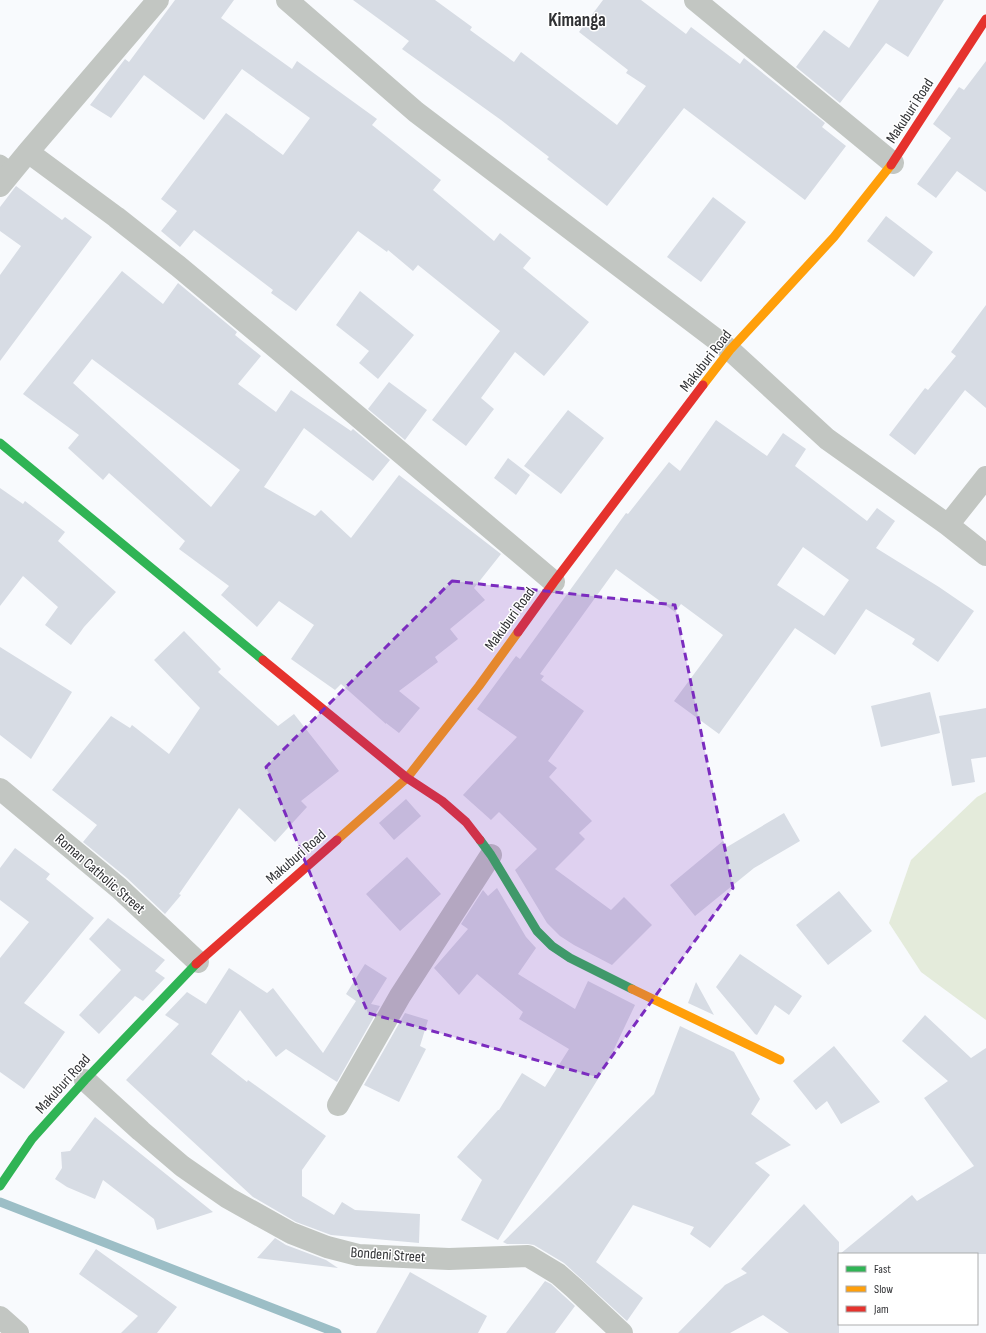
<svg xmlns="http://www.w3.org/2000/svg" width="986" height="1333" font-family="'Sofia Sans Condensed',sans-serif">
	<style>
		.green { fill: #e4ebdb }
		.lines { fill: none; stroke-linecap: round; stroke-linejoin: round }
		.stream { stroke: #9cbec6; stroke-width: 9 }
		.building { fill: #d7dce4; fill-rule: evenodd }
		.lane { stroke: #c2c6c2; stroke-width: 17 }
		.street { stroke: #c2c6c2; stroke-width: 22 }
		.fast { stroke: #30b455; stroke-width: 9 }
		.slow { stroke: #ff9f0a; stroke-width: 9 }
		.jam { stroke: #e5322d; stroke-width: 9 }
		.marked { fill: #7b2cbf; fill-opacity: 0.2; stroke: #7b2cbf; stroke-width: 3; stroke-dasharray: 8 5; stroke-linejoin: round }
		.labels { text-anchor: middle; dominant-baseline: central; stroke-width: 3; stroke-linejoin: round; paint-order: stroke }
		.street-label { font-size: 15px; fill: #303134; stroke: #fff }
		.district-label { font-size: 19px; font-weight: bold; fill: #303134; stroke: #fff }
	</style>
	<rect width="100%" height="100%" fill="#f8fafd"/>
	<path class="green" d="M 986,792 L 986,1020 L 921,972 L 889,923 L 911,860 L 977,797 Z"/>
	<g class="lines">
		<path class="stream" d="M 0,1202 L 337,1333"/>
	</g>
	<path class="building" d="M 175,0 L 234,0 L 221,18 L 292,69 L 297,61 L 377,119 L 372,125 L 441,180 L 433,190 L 494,241 L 500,233 L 531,258 L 523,268 L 589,322 L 544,376 L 515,352 L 481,398 L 494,409 L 466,446 L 432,420 L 500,331 L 418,265 L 413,271 L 388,250 L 387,252 L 358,231 L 296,311 L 271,293 L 273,290 L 194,230 L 180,247 L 161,231 L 177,211 L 161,199 L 226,113 L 283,155 L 310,118 L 242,69 L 204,120 L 144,75 L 111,118 L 90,105 L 125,59 L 129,62 Z
		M 353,0 L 435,0 L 472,27 L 470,30 L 514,62 L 521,52 L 617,125 L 646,86 L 626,73 L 628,70 L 579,32 L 603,0 L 641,0 L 686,34 L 691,27 L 740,64 L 744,58 L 825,123 L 822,127 L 846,146 L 805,200 L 684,108 L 607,206 L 547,159 L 549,157 L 501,120 L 402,49 L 409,41 Z
		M 879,0 L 944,0 L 908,57 L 886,43 L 840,103 L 796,67 L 824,30 L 849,48 Z
		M 986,61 L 986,192 L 957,171 L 936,198 L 917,184 L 951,138 L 933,124 L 959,87 L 964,90 Z
		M 16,186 L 62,220 L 65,217 L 92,237 L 0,361 L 0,275 L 21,246 L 0,231 L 0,207 Z
		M 713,197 L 746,222 L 701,282 L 667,257 Z
		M 886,216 L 933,252 L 914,277 L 867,241 Z
		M 122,271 L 163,304 L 178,283 L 237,332 L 235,335 L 261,356 L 238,384 L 276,412 L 291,390 L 351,431 L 353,429 L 390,460 L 373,481 L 304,428 L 264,487 L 315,516 L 321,510 L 351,538 L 399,475 L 501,554 L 474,588 L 485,600 L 450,629 L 458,639 L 435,657 L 438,662 L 399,691 L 420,708 L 399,733 L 386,723 L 386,724 L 341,684 L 335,690 L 291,659 L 314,625 L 279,601 L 257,627 L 221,595 L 229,586 L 179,549 L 185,541 L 109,473 L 103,480 L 68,448 L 79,435 L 23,394 ZM 92,359 L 240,470 L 211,507 L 73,383 Z
		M 360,291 L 414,335 L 378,379 L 359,363 L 369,351 L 336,325 Z
		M 986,305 L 986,408 L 965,390 L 915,455 L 889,435 L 925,388 L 928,390 L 956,356 L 951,352 Z
		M 389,382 L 427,410 L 405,440 L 368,409 Z
		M 568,410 L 604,438 L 561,494 L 524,466 Z
		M 716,420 L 767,456 L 783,433 L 806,449 L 795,466 L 867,521 L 877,508 L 895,521 L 876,548 L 939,587 L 974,611 L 938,662 L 912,644 L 915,639 L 866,609 L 835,655 L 795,628 L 719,734 L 674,701 L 723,635 L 681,604 L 675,612 L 616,569 L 540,674 L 544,676 L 541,680 L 584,711 L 548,761 L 557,768 L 549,777 L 592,821 L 579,833 L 585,839 L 555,869 L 611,910 L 624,897 L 652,925 L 612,965 L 574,945 L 560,936 L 547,923 L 515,870 L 537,849 L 499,812 L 491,820 L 463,795 L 517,737 L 477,709 L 516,656 L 520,659 L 626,513 L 628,514 L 669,462 L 680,471 ZM 803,547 L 849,580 L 824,616 L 777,585 Z
		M 508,458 L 530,475 L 516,495 L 494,478 Z
		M 0,488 L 23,504 L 25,501 L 65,532 L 58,541 L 116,592 L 84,627 L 71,645 L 45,625 L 58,607 L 23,576 L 0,606 Z
		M 184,631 L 221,669 L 218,672 L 278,726 L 294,714 L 339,771 L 301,801 L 307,807 L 275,842 L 239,808 L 179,894 L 181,895 L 165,914 L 127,878 L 83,842 L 97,825 L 52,790 L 111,716 L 130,728 L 132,725 L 169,754 L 200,708 L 154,660 Z
		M 0,647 L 72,692 L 31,759 L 0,735 Z
		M 930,692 L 940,733 L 881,747 L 871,706 Z
		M 986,708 L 986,757 L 971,759 L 975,782 L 952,786 L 939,716 Z
		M 406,799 L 421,816 L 394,840 L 379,823 Z
		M 784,813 L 800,841 L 754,868 L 695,916 L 670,885 L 723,841 L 727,847 Z
		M 15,848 L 50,874 L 46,879 L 94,918 L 24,1003 L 65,1032 L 24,1089 L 0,1072 L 0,958 L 29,922 L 0,900 L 0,868 Z
		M 407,857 L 441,894 L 400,931 L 366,894 Z
		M 497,888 L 526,937 L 536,948 L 518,974 L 575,1009 L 588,981 L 635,1005 L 606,1066 L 498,1240 L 461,1220 L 482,1180 L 457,1157 L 498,1110 L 499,1110 L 522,1073 L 545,1087 L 569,1049 L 519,1019 L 523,1012 L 477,974 L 459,995 L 434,968 L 468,929 L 461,924 L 483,890 L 488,896 Z
		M 839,891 L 872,931 L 828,965 L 796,925 Z
		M 108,918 L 165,960 L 155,971 L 165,978 L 143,1001 L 135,996 L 99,1034 L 79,1015 L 121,970 L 89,939 Z
		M 740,954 L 802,996 L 789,1015 L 775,1005 L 757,1035 L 755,1034 L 716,987 Z
		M 365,964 L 387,978 L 371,1004 L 380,1006 L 337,1082 L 286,1049 L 276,1057 L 240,1010 L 211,1054 L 247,1082 L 248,1080 L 326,1136 L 302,1170 L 302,1196 L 334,1215 L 342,1202 L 355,1210 L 420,1214 L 419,1243 L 331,1235 L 296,1222 L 253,1197 L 126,1080 L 179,1024 L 165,1015 L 187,992 L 206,1004 L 229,968 L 267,993 L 273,988 L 323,1053 L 356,1001 L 346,994 Z
		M 696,982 L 714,1015 L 688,1003 Z
		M 405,1013 L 428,1020 L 420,1046 L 426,1049 L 399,1102 L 364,1085 Z
		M 925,1015 L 971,1058 L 986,1048 L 986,1254 L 840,1254 L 912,1195 L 917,1201 L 974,1166 L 924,1098 L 948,1081 L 902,1041 Z
		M 680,1026 L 734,1052 L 760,1099 L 751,1114 L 791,1145 L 755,1163 L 770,1175 L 710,1248 L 690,1234 L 694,1227 L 633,1205 L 596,1262 L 643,1298 L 627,1321 L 564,1263 L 534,1245 L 528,1244 L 507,1244 L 503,1242 L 654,1094 Z
		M 834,1046 L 880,1102 L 841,1124 L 827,1101 L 816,1110 L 793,1081 Z
		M 95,1117 L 213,1212 L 157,1230 L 154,1219 L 103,1180 L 95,1199 L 67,1187 L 55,1179 L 62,1168 L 61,1152 L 70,1151 Z
		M 804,1204 L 839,1242 L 839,1333 L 789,1333 L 763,1315 L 730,1333 L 678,1333 L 725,1285 L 747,1273 L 741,1269 Z
		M 275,1238 L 286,1245 L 326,1260 L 338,1268 L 257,1258 Z
		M 96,1249 L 177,1307 L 157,1333 L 121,1333 L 138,1316 L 79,1274 Z
		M 410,1272 L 487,1316 L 478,1333 L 376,1333 Z
		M 545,1281 L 551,1284 L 575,1306 L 555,1333 L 506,1333 Z"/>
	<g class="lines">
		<path class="lane" d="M 0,163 L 12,172"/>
		<path class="street" d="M 287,0 L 416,112 L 730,350 L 827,439 L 948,525 L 986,555
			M 695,0 L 893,163
			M 28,152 L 116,217 L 178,266 L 311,377 L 554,582
			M 0,186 L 28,152 L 158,0
			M 948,525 L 986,477
			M 0,789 L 119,888 L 198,962
			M 85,1080 L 141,1131 L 182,1166 L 228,1198 L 291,1233 L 327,1247 L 358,1255 L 449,1259 L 528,1256 L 558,1274 L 574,1288 L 622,1333
			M 338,1105 L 400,996 L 491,855
			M 0,1317 L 18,1333"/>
		<path class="fast" d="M 0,443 L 263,660
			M 480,840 L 491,855 L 537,931 L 552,946 L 570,958 L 632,989
			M 0,1186 L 32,1139 L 85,1080 L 196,964"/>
		<path class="slow" d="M 703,385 L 730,350 L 834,237 L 891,165
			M 337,840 L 407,778 L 479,686 L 518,632
			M 632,989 L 780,1060"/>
		<path class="jam" d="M 891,165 L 986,19
			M 518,632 L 554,582 L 703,385
			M 263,660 L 407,778 L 442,801 L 466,822 L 480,840
			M 196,964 L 337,840"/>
	</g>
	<path class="marked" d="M 452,581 L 675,605 L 733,888 L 597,1077 L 368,1013 L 266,767 Z"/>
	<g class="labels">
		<g class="street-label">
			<text transform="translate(910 111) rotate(-57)">Makuburi Road</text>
			<text transform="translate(706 361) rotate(-52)">Makuburi Road</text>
			<text transform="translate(510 619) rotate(-54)">Makuburi Road</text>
			<text transform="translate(296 857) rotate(-41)">Makuburi Road</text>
			<text transform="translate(100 874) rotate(41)">Roman Catholic Street</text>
			<text transform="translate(63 1084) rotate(-48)">Makuburi Road</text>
			<text transform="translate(388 1255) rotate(4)">Bondeni Street</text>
		</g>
		<g class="district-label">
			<text x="577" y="20">Kimanga</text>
		</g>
	</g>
	<rect x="838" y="1253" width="140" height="72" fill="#ffffff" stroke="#acadae"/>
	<rect x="846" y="1266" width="20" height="6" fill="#30b455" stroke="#acadae"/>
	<text x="874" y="1273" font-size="12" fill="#303134">Fast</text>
	<rect x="846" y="1286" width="20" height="6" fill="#ff9f0a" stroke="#acadae"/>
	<text x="874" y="1293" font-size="12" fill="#303134">Slow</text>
	<rect x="846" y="1306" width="20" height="6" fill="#e5322d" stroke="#acadae"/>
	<text x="874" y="1313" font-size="12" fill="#303134">Jam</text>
</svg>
